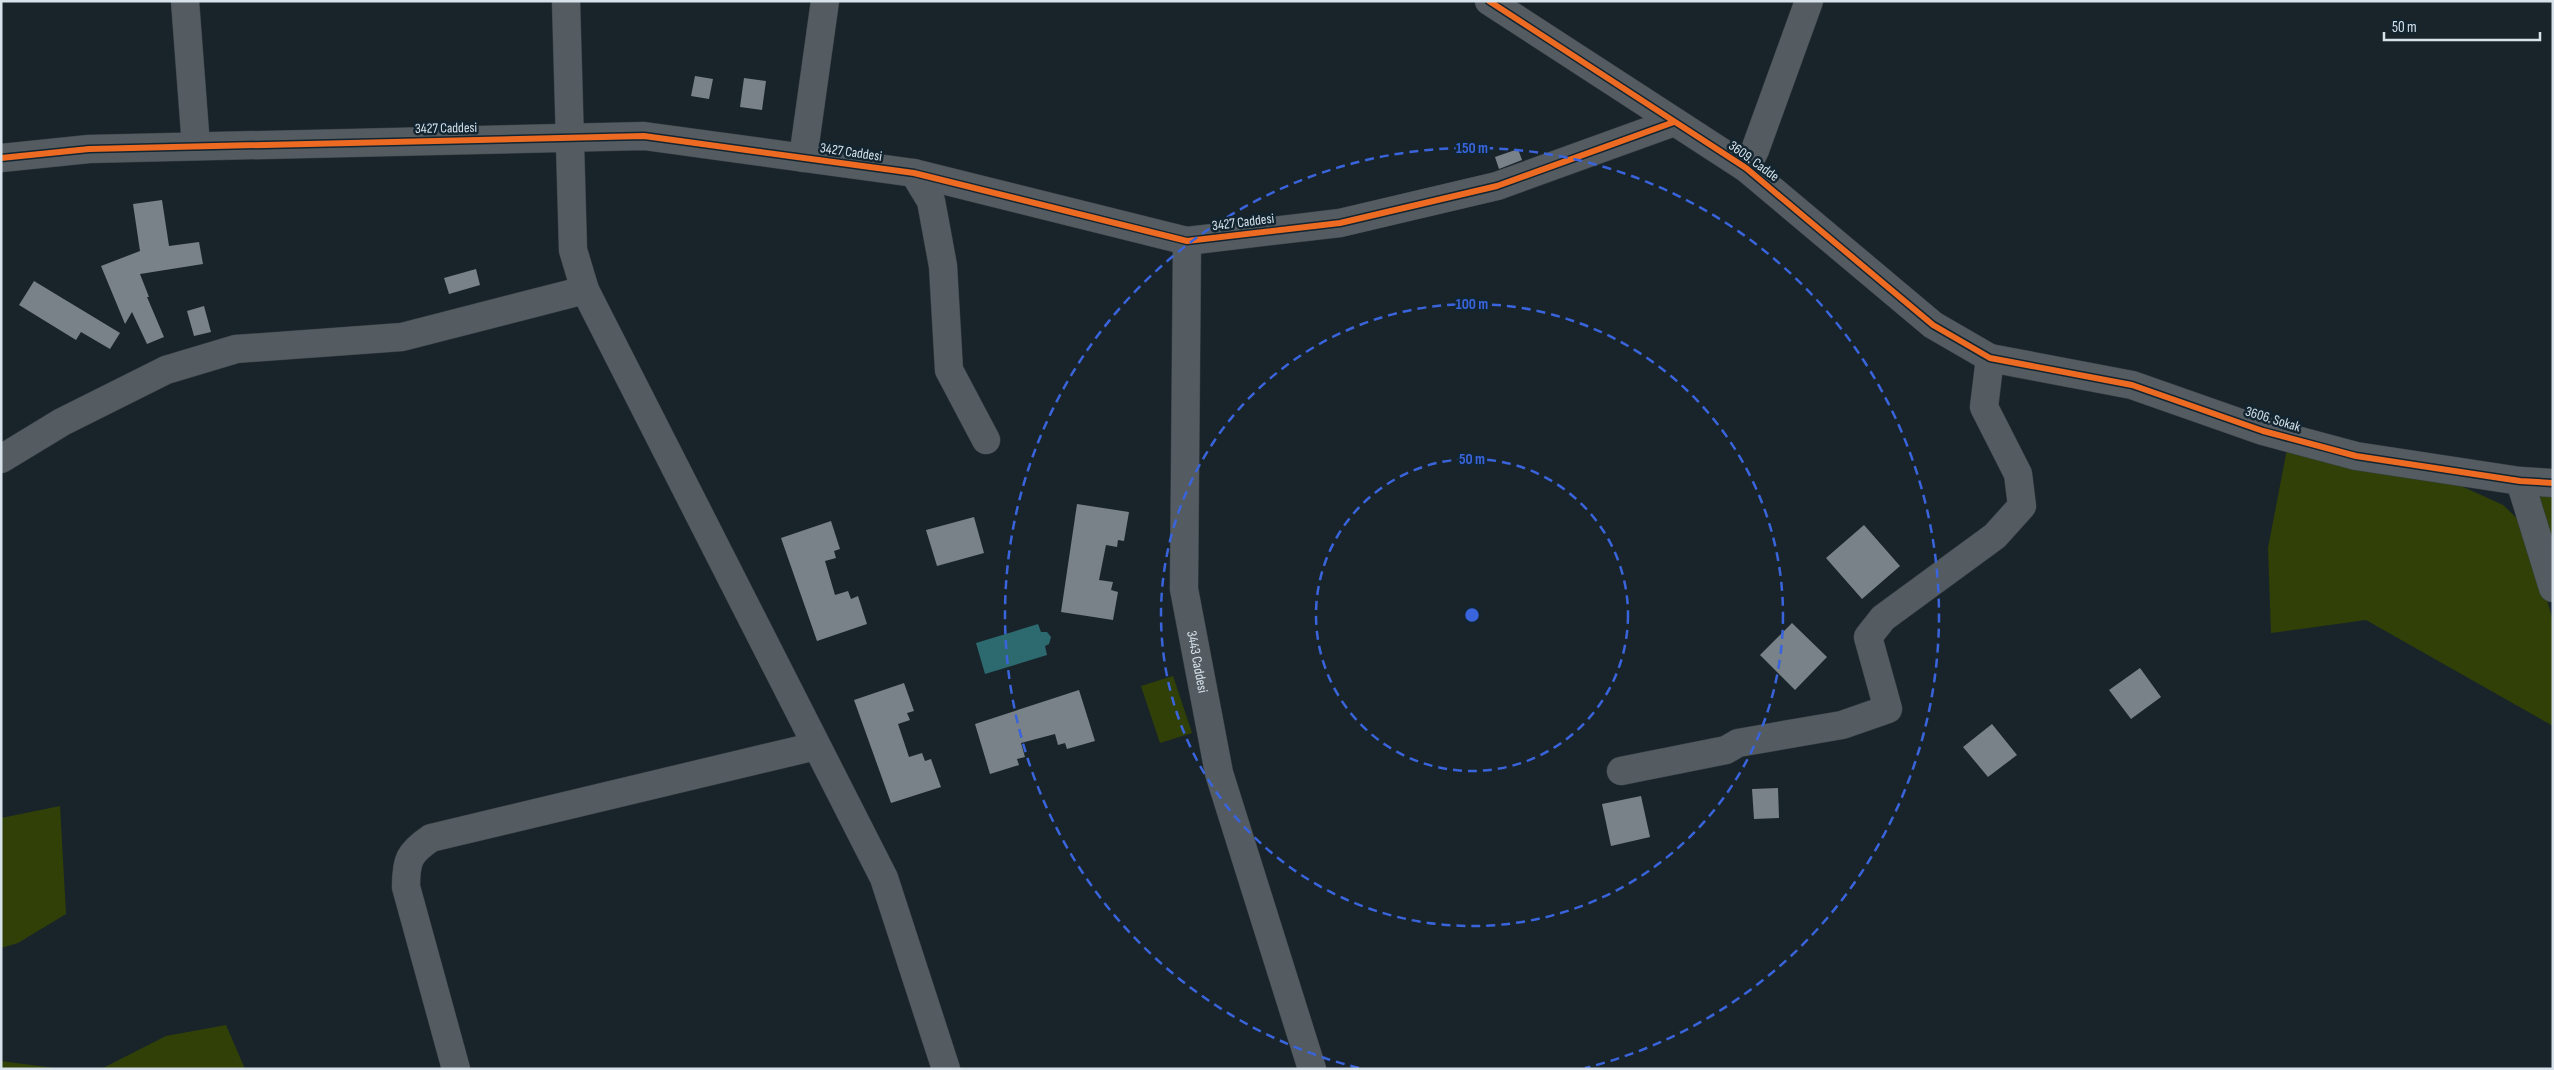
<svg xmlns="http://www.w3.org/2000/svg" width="2554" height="1070" font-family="'Sofia Sans Condensed',sans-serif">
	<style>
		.green { fill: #314007 }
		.water { fill: #2d6a70 }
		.building { fill: #788288 }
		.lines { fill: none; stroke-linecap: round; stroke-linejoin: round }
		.minor-casing { stroke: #384045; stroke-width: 29 }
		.minor { stroke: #545c61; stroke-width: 28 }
		.cycleway-casing { stroke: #122531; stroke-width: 9 }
		.cycleway { stroke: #ed6a23; stroke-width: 6 }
		.ring { fill: none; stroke: #3964db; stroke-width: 2.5; stroke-dasharray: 9 6 }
		.labels { text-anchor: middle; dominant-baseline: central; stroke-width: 5; stroke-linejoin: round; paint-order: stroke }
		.street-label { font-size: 14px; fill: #d7e2eb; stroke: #122531 }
		.centre { fill: #3964db; stroke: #122531; stroke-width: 2.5 }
		.ring-label { font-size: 15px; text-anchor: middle; font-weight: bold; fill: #3964db; stroke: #122531; stroke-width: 5; stroke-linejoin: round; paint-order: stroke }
	</style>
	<rect width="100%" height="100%" fill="#19242a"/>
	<path class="green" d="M 2287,449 L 2459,485 L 2503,505 L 2528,529 L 2553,622 L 2553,726 L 2366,620 L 2271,633 L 2268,548 Z
		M 2534,491 L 2553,493 L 2553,556 Z
		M 1173,676 L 1192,733 L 1160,743 L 1141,686 Z
		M 60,806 L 66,914 L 18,943 L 1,948 L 1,818 Z
		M 226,1025 L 245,1069 L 101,1069 L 166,1036 Z
		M 1,1061 L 62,1069 L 1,1069 Z"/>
	<path class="water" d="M 1038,624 L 1041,632 L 1047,632 L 1051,637 L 1049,644 L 1045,646 L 1047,655 L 985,674 L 976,643 Z"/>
	<path class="building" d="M 695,76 L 713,79 L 709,99 L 691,96 Z
		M 744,78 L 766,81 L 762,110 L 740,107 Z
		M 1518,149 L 1522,160 L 1499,169 L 1495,157 Z
		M 162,200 L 169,246 L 199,242 L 203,264 L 140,274 L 149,297 L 147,297 L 164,337 L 147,344 L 132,312 L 125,324 L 101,266 L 140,251 L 133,204 Z
		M 476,269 L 480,285 L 449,294 L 444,278 Z
		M 34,281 L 120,333 L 110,349 L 81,332 L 76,340 L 19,305 Z
		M 204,306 L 211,332 L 194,336 L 187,311 Z
		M 1077,504 L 1129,512 L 1124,541 L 1118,540 L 1117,547 L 1106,545 L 1099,580 L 1113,582 L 1111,590 L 1118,592 L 1113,620 L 1061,612 Z
		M 974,517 L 984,553 L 937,566 L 926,530 Z
		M 831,521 L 840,549 L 834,551 L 836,558 L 825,561 L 835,595 L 848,591 L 851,599 L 858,596 L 867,624 L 817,641 L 781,538 Z
		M 1864,525 L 1900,566 L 1862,599 L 1826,558 Z
		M 1792,623 L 1827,657 L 1795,690 L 1760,655 Z
		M 2140,668 L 2161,697 L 2131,719 L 2109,690 Z
		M 904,683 L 914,711 L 907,713 L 910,720 L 898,724 L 909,757 L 922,753 L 925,761 L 931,759 L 941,787 L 891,803 L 854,700 Z
		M 1079,690 L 1095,741 L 1067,749 L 1065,743 L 1058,745 L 1055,734 L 1021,743 L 1025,757 L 1017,759 L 1019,765 L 990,774 L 975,724 Z
		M 1992,724 L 2017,755 L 1988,777 L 1963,747 Z
		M 1778,788 L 1779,818 L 1754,819 L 1752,789 Z
		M 1641,796 L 1650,837 L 1611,846 L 1602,804 Z"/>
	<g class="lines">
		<defs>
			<g id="minor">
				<path d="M 185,1 L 196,146"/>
				<path d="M 566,1 L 573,250 L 585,290 L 884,878 L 946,1069"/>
				<path d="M 1489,1 L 1746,168 L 1933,325 L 1990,358 L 2132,385 L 2263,431 L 2356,456 L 2520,481 L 2553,483"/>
				<path d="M 1,158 L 89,149 L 644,136 L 914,173 L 1187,241 L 1340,223 L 1497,186 L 1674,122"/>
				<path d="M 803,158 L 825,1"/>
				<path d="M 1746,168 L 1755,150 L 1809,1"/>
				<path d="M 914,173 L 931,201 L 943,266 L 949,370 L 986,440"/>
				<path id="s1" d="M 1187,241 L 1184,589 L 1219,773 L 1312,1069"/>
				<path d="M 1,459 L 62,422 L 166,370 L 236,349 L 402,337 L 585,290"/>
				<path d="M 2520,481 L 2553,588"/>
				<path d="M 1621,771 L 1726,750 L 1738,743 L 1842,725 L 1888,709 L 1868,637 L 1883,618 L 1995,536 L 2022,506 L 2018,474 L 1984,407 L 1990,358"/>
				<path d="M 456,1069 L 406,887 C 406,860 409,853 431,838 L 816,746"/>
			</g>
		</defs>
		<use href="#minor" class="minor-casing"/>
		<use href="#minor" class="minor"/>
		<defs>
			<path id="cycleway" d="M 1489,1 L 1746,168 L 1933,325 L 1990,358 L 2132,385 L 2263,431 L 2356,456 L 2520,481 L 2553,483
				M 1,158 L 89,149 L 644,136 L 914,173 L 1187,241 L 1340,223 L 1497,186 L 1674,122"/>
		</defs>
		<use href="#cycleway" class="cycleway-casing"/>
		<use href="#cycleway" class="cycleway"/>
	</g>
	<g class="ring">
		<circle cx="1472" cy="615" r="156"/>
		<circle cx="1472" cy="615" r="311"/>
		<path d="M1359 1068A467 467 0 1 1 1585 1068"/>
	</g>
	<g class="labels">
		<g class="street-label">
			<text transform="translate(446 128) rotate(-1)">3427 Caddesi</text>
			<text transform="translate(851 152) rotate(8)">3427 Caddesi</text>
			<text transform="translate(1754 161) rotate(36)">3609. Cadde</text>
			<text transform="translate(1243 222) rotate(-7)">3427 Caddesi</text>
			<text transform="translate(2273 419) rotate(17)">3606. Sokak</text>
			<text stroke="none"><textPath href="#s1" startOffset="422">3443 Caddesi</textPath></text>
		</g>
	</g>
	<circle cx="1472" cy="615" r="8" class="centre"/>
	<g class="ring-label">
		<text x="1472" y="153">150 m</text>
		<text x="1472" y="309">100 m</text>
		<text x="1472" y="464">50 m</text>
	</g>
	<rect width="2554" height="1070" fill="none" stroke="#d7e2eb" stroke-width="5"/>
	<path d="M2384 32v8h156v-8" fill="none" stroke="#d7e2eb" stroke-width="2.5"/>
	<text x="2392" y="32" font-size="15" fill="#d7e2eb" stroke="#122531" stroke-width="4" paint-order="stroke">50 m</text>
</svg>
